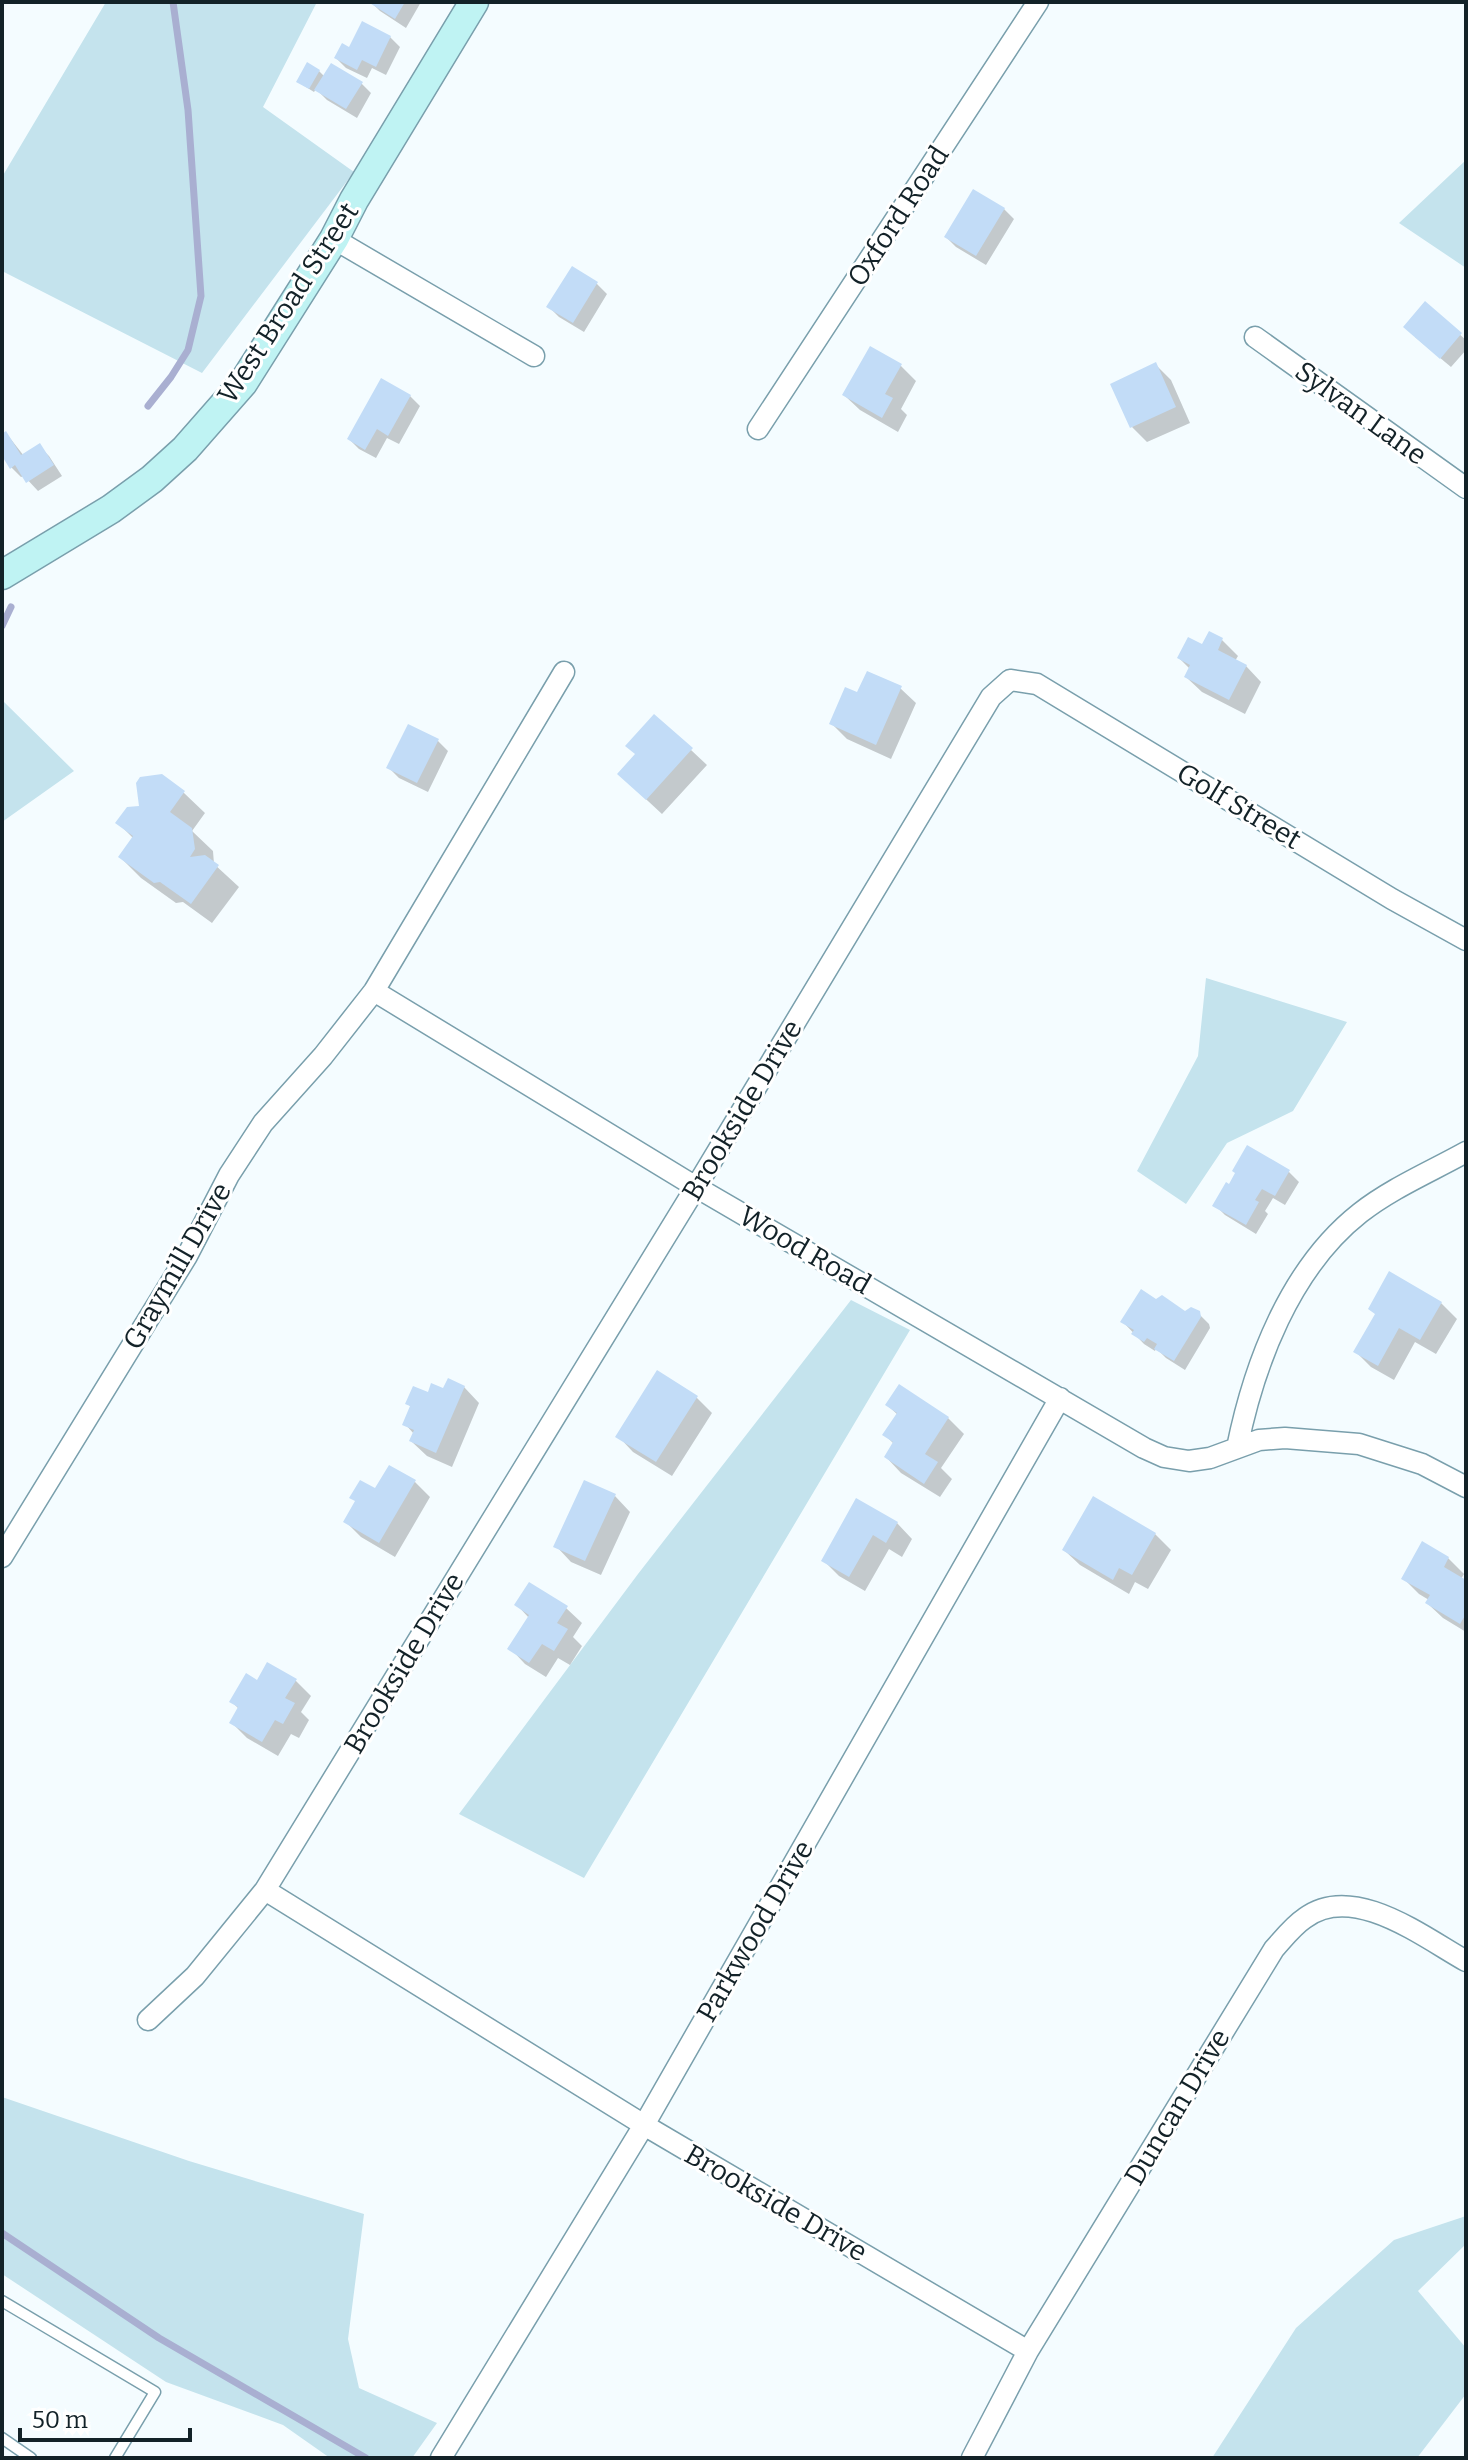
<svg xmlns="http://www.w3.org/2000/svg" width="1468" height="2460" font-family="Bitter,serif">
	<style>
		.green { fill: #c4e3ed }
		.shadow { fill: #0003 }
		.lines { fill: none; stroke-linecap: round; stroke-linejoin: round }
		.stream { stroke: #a9afd1; stroke-width: 7 }
		.building { fill: #c2dcf7 }
		.lane-casing { stroke: #799fac; stroke-width: 13 }
		.street-casing { stroke: #799fac; stroke-width: 23 }
		.secondary-casing { stroke: #799fac; stroke-width: 31 }
		.lane { stroke: #fff; stroke-width: 10 }
		.street { stroke: #fff; stroke-width: 20 }
		.secondary { stroke: #bff3f3; stroke-width: 28 }
		.labels { text-anchor: middle; dominant-baseline: central; stroke-width: 6; stroke-linejoin: round; paint-order: stroke }
		.street-label { font-size: 28px; fill: #132228; stroke: #fff }
	</style>
	<rect width="100%" height="100%" fill="#f4fcff"/>
	<path class="green" d="M 106,2 L 317,2 L 263,107 L 354,172 L 202,373 L 2,271 L 2,177 Z
		M 1466,160 L 1466,268 L 1399,223 Z
		M 2,700 L 74,771 L 2,822 Z
		M 1206,978 L 1347,1022 L 1293,1111 L 1227,1143 L 1186,1204 L 1137,1171 L 1198,1056 Z
		M 851,1300 L 910,1330 L 584,1878 L 459,1814 L 638,1574 Z
		M 2,2097 L 189,2161 L 364,2214 L 348,2339 L 359,2388 L 437,2423 L 412,2458 L 330,2458 L 283,2425 L 166,2382 L 2,2274 Z
		M 1466,2216 L 1466,2244 L 1418,2291 L 1466,2348 L 1466,2394 L 1417,2458 L 1212,2458 L 1296,2328 L 1394,2240 Z"/>
	<path class="shadow" d="M 371,2 L 421,2 L 406,28 L 380,11 Z
		M 390,37 L 400,47 L 386,75 L 372,68 L 367,78 L 346,68 L 336,58 L 350,49 Z
		M 319,71 L 325,77 L 361,83 L 371,93 L 357,118 L 327,100 L 316,89 L 314,92 L 298,82 Z
		M 1004,209 L 1014,219 L 986,265 L 956,247 L 946,237 Z
		M 573,269 L 597,284 L 607,294 L 584,332 L 559,317 L 549,307 Z
		M 1425,304 L 1466,340 L 1466,350 L 1451,367 L 1415,337 Z
		M 871,349 L 901,366 L 916,381 L 901,409 L 907,415 L 898,432 L 860,410 L 844,395 Z
		M 1156,365 L 1171,380 L 1190,423 L 1147,442 L 1132,427 Z
		M 410,396 L 420,406 L 399,444 L 387,438 L 376,458 L 359,449 L 349,439 Z
		M 6,433 L 24,456 L 39,446 L 49,456 L 62,476 L 38,491 L 24,476 L 21,477 L 11,467 L 2,453 L 2,436 Z
		M 1210,634 L 1222,640 L 1238,656 L 1235,661 L 1246,666 L 1261,682 L 1245,714 L 1202,692 L 1186,677 L 1190,669 L 1179,658 L 1203,647 Z
		M 900,688 L 916,703 L 891,759 L 847,739 L 832,724 Z
		M 409,726 L 438,741 L 448,751 L 428,792 L 399,778 L 389,768 Z
		M 691,750 L 707,765 L 662,814 L 635,789 L 637,755 Z
		M 161,777 L 184,793 L 205,813 L 192,831 L 213,851 L 214,864 L 239,887 L 212,923 L 183,902 L 176,903 L 141,878 L 120,857 L 134,839 L 118,823 L 141,807 Z
		M 1289,1172 L 1299,1182 L 1285,1205 L 1273,1198 L 1265,1211 L 1268,1214 L 1256,1234 L 1225,1215 L 1215,1205 L 1229,1186 Z
		M 1156,1301 L 1185,1313 L 1198,1313 L 1209,1324 L 1210,1328 L 1185,1370 L 1166,1358 L 1156,1348 L 1155,1351 L 1144,1344 L 1123,1322 Z
		M 1441,1303 L 1457,1319 L 1436,1354 L 1415,1342 L 1394,1380 L 1371,1367 L 1356,1352 Z
		M 464,1387 L 479,1403 L 452,1467 L 427,1456 L 411,1441 L 414,1434 L 405,1424 L 412,1408 L 408,1404 L 429,1394 Z
		M 900,1387 L 948,1418 L 964,1434 L 941,1468 L 952,1479 L 940,1497 L 901,1473 L 886,1457 L 894,1444 L 885,1435 L 898,1415 L 887,1405 Z
		M 696,1397 L 712,1413 L 672,1476 L 633,1452 L 618,1436 Z
		M 415,1482 L 430,1497 L 395,1557 L 361,1537 L 346,1522 L 375,1491 Z
		M 615,1496 L 630,1512 L 601,1575 L 571,1562 L 556,1546 Z
		M 857,1501 L 897,1523 L 912,1539 L 902,1557 L 889,1549 L 865,1591 L 839,1576 L 823,1560 Z
		M 1155,1534 L 1171,1550 L 1148,1589 L 1135,1582 L 1129,1594 L 1080,1565 L 1064,1550 Z
		M 1448,1558 L 1464,1574 L 1461,1579 L 1466,1582 L 1466,1632 L 1443,1618 L 1427,1603 L 1429,1600 L 1419,1594 L 1403,1578 Z
		M 517,1605 L 566,1608 L 582,1623 L 573,1637 L 582,1646 L 570,1665 L 558,1658 L 546,1677 L 525,1664 L 510,1648 L 529,1618 Z
		M 295,1680 L 311,1696 L 301,1712 L 309,1720 L 299,1738 L 291,1734 L 278,1756 L 247,1738 L 232,1723 L 239,1709 L 232,1702 L 258,1682 Z"/>
	<g class="lines">
		<path class="stream" d="M 148,406 L 171,377 L 188,350 L 201,296 L 188,110 L 173,2
			M 2,626 L 11,607
			M 2,2233 L 159,2338 L 366,2458"/>
	</g>
	<path class="building" d="M 368,2 L 405,2 L 395,19 Z
		M 362,21 L 391,36 L 376,67 L 362,60 L 357,70 L 334,58 L 342,43 L 349,47 Z
		M 307,62 L 320,70 L 309,89 L 296,82 Z
		M 331,63 L 363,82 L 346,109 L 314,90 Z
		M 973,189 L 1005,208 L 976,256 L 944,237 Z
		M 572,266 L 598,282 L 573,323 L 546,307 Z
		M 1425,301 L 1462,333 L 1440,359 L 1403,327 Z
		M 870,346 L 902,364 L 885,394 L 893,398 L 882,418 L 842,395 Z
		M 1156,362 L 1176,407 L 1130,428 L 1110,384 Z
		M 381,378 L 411,395 L 388,436 L 377,429 L 365,450 L 347,439 Z
		M 6,431 L 21,455 L 40,443 L 54,465 L 26,483 L 15,465 L 10,469 L 2,456 L 2,434 Z
		M 1209,631 L 1223,638 L 1218,650 L 1247,665 L 1229,700 L 1184,677 L 1190,665 L 1177,658 L 1188,637 L 1202,644 Z
		M 867,671 L 902,686 L 876,745 L 829,724 L 845,687 L 857,692 Z
		M 654,714 L 693,748 L 646,800 L 617,774 L 635,754 L 625,746 Z
		M 408,724 L 439,739 L 417,783 L 386,768 Z
		M 162,774 L 185,791 L 170,812 L 192,828 L 195,849 L 190,857 L 205,855 L 219,865 L 191,904 L 160,882 L 154,883 L 118,857 L 133,836 L 115,823 L 127,807 L 139,806 L 136,783 L 140,777 Z
		M 1247,1145 L 1290,1170 L 1275,1196 L 1262,1189 L 1255,1200 L 1259,1202 L 1246,1225 L 1212,1206 L 1226,1182 L 1229,1184 L 1235,1173 L 1232,1171 Z
		M 1389,1271 L 1442,1302 L 1420,1340 L 1399,1328 L 1378,1366 L 1353,1352 L 1375,1314 L 1368,1309 Z
		M 1141,1289 L 1156,1299 L 1162,1295 L 1185,1311 L 1191,1307 L 1200,1311 L 1201,1317 L 1174,1361 L 1154,1349 L 1157,1344 L 1147,1338 L 1144,1342 L 1131,1334 L 1134,1330 L 1120,1322 Z
		M 657,1370 L 698,1396 L 656,1462 L 615,1437 Z
		M 448,1378 L 465,1386 L 436,1453 L 409,1441 L 414,1430 L 402,1425 L 410,1406 L 405,1404 L 413,1386 L 428,1392 L 431,1383 L 443,1388 Z
		M 899,1384 L 949,1417 L 925,1454 L 938,1462 L 924,1484 L 884,1457 L 893,1442 L 882,1435 L 897,1413 L 885,1405 Z
		M 389,1465 L 416,1480 L 379,1543 L 343,1522 L 355,1501 L 349,1498 L 360,1480 L 375,1488 Z
		M 584,1480 L 616,1494 L 585,1561 L 553,1547 Z
		M 1093,1496 L 1156,1533 L 1132,1575 L 1119,1568 L 1113,1580 L 1062,1550 Z
		M 856,1498 L 898,1522 L 886,1543 L 873,1535 L 849,1577 L 821,1561 Z
		M 1422,1541 L 1449,1557 L 1444,1567 L 1466,1580 L 1466,1614 L 1460,1624 L 1425,1603 L 1430,1595 L 1401,1579 Z
		M 529,1582 L 568,1606 L 557,1623 L 568,1629 L 554,1651 L 542,1644 L 529,1663 L 507,1649 L 529,1615 L 514,1605 Z
		M 267,1662 L 297,1679 L 285,1698 L 295,1703 L 283,1724 L 275,1720 L 262,1742 L 229,1723 L 238,1707 L 229,1702 L 246,1673 L 257,1680 Z"/>
	<g class="lines">
		<defs>
			<path id="lane" d="M 2,2301 L 155,2392 L 115,2458
				M 2,2438 L 31,2458"/>
			<path id="street" d="M 334,239 L 534,356
				M 1255,337 L 1466,488
				M 758,429 L 1038,2
				M 374,991 L 696,1187 L 1144,1448 L 1164,1457 L 1189,1461 L 1210,1458 L 1259,1440 L 1285,1438 L 1359,1444 L 1422,1464 L 1466,1487
				M 1237,1448 C 1254,1364 1290,1268 1360,1213 C 1392,1188 1430,1172 1466,1152
				M 2,1557 L 187,1256 L 229,1175 L 263,1123 L 323,1056 L 374,991 L 564,672
				M 265,1890 L 644,2125 L 1028,2351
				M 148,2020 L 195,1976 L 265,1890 L 696,1187 L 991,697 L 1010,680 L 1037,684 L 1392,899 L 1466,940
				M 441,2458 L 644,2125 L 1060,1398
				M 972,2458 L 1028,2351 L 1274,1949 C 1284,1938 1293,1926 1305,1918 C 1353,1882 1423,1937 1466,1961"/>
			<path id="secondary" d="M 2,575 L 111,509 L 152,479 L 185,449 L 243,383 L 334,239 L 354,200 L 474,2"/>
		</defs>
		<use href="#lane" class="lane-casing"/>
		<use href="#street" class="street-casing"/>
		<use href="#secondary" class="secondary-casing"/>
		<use href="#lane" class="lane"/>
		<use href="#street" class="street"/>
		<use href="#secondary" class="secondary"/>
	</g>
	<g class="labels">
		<g class="street-label">
			<text transform="translate(898 216) rotate(-57)">Oxford Road</text>
			<text transform="translate(288 303) rotate(-57)">West Broad Street</text>
			<text transform="translate(1361 413) rotate(36)">Sylvan Lane</text>
			<text transform="translate(1239 806) rotate(31)">Golf Street</text>
			<text transform="translate(742 1110) rotate(-59)">Brookside Drive</text>
			<text transform="translate(805 1250) rotate(30)">Wood Road</text>
			<text transform="translate(177 1266) rotate(-60)">Graymill Drive</text>
			<text transform="translate(404 1663) rotate(-59)">Brookside Drive</text>
			<text transform="translate(755 1931) rotate(-60)">Parkwood Drive</text>
			<text transform="translate(1177 2107) rotate(-59)">Duncan Drive</text>
			<text transform="translate(776 2203) rotate(30)">Brookside Drive</text>
		</g>
	</g>
	<rect width="1468" height="2460" fill="none" stroke="#132228" stroke-width="8"/>
	<path d="M20 2428v12h170v-12" fill="none" stroke="#132228" stroke-width="4"/>
	<text x="32" y="2428" font-size="24" fill="#132228" stroke="#ffffff" stroke-width="6" paint-order="stroke">50 m</text>
</svg>
